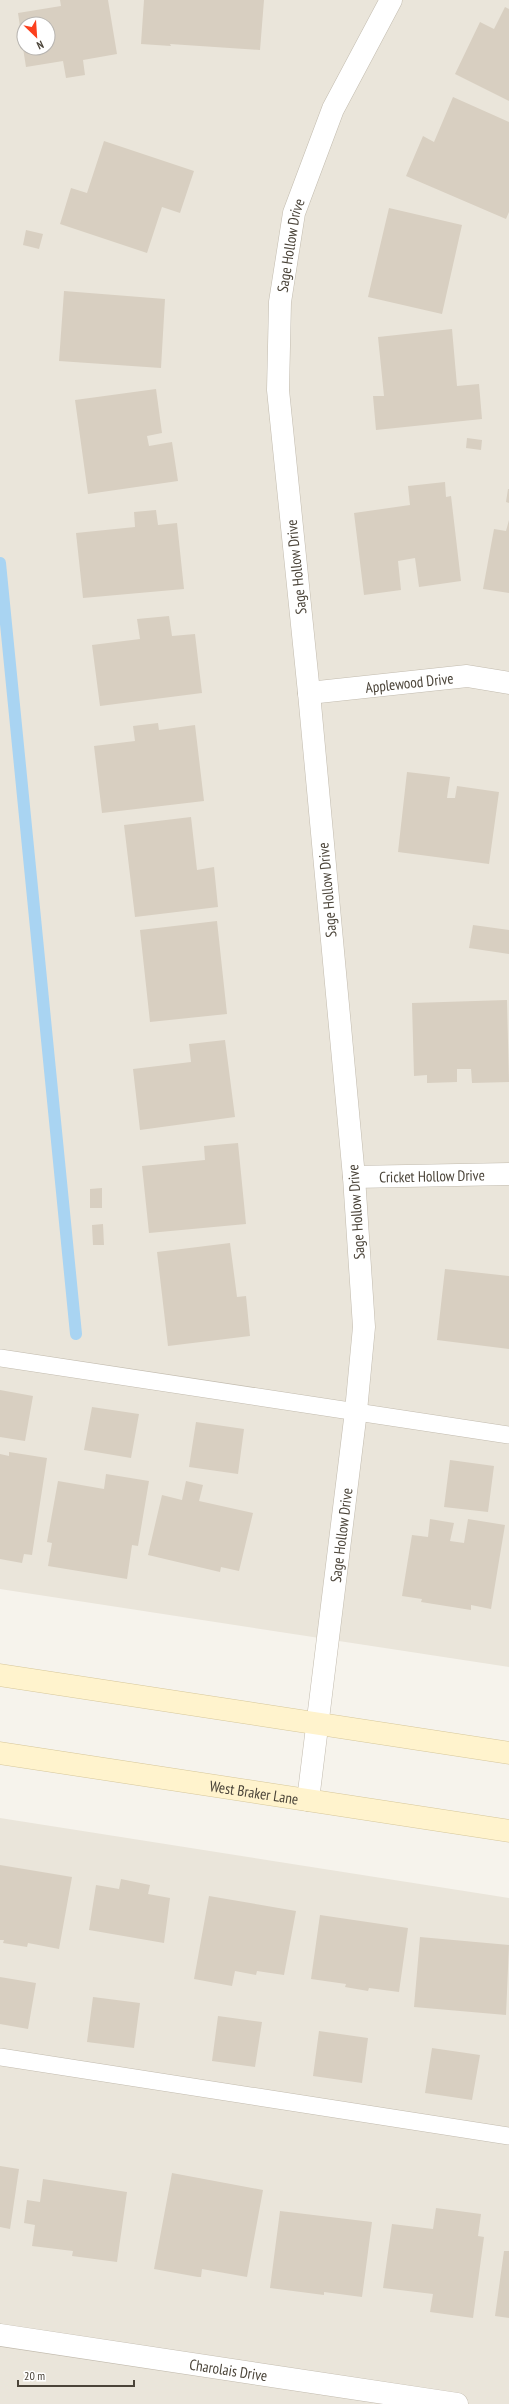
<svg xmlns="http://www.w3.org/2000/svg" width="509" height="2404" font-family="'PT Sans Narrow',sans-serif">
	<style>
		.residential { fill: #eae5da; fill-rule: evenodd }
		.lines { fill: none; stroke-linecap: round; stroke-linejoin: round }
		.stream { stroke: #a9d4f2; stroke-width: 12 }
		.building { fill: #d8cfc1 }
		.lane-casing { stroke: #c2bbae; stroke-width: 18 }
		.street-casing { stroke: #c2bbae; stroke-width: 23 }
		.secondary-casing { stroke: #d6c79b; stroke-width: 23 }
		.lane { stroke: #fff; stroke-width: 17 }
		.street { stroke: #fff; stroke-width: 22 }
		.secondary { stroke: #fff3cd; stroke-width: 22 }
		.labels { text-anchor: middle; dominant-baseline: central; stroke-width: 3; stroke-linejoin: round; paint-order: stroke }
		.street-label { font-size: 15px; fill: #4b4439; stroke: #fff }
	</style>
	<rect width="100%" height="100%" fill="#f6f3ec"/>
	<path class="residential" d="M 0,0 L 509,0 L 509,1667 L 0,1589 ZM 24,24 L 48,24 L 48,48 L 24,48 Z
		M 0,1818 L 509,1898 L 509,2404 L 0,2404 Z"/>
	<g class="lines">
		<path class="stream" d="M 0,563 L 76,1334"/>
	</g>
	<path class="building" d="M 60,0 L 108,0 L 117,54 L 83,60 L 85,75 L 66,78 L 63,61 L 26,67 L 23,48 L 48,48 L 48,24 L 24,24 L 23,47 L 18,13 L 61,6 Z
		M 144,0 L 264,0 L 260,50 L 170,44 L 171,46 L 141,44 Z
		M 505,7 L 509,9 L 509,101 L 455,74 L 480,22 L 494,29 Z
		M 453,97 L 509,122 L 509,212 L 506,219 L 406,176 L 423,136 L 434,142 Z
		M 104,141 L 194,171 L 180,213 L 162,207 L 147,253 L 60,224 L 71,188 L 87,193 Z
		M 389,208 L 462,225 L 442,314 L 368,297 Z
		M 26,230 L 43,234 L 39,249 L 23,245 Z
		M 64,291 L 165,299 L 161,368 L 59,361 Z
		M 452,329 L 457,386 L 479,384 L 482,419 L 376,430 L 373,396 L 384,396 L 378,337 Z
		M 156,389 L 162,433 L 147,436 L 149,446 L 172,442 L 178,481 L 88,494 L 75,400 Z
		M 467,438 L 482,440 L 481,450 L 466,448 Z
		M 445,482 L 446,497 L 451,496 L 461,581 L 419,587 L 415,558 L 398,561 L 401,590 L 364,595 L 354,513 L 410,505 L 408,486 Z
		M 508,489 L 509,489 L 509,503 L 506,502 Z
		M 156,510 L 158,525 L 177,523 L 184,589 L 83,598 L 76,533 L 135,527 L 134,512 Z
		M 509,520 L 509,593 L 483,589 L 494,529 L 506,531 Z
		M 169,616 L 172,636 L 195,634 L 202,693 L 100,706 L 92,645 L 140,639 L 137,619 Z
		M 158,723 L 159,730 L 195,725 L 204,801 L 102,813 L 94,746 L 135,741 L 133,726 Z
		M 407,772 L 450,777 L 447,798 L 455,798 L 457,786 L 499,792 L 489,864 L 398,852 Z
		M 191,817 L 197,870 L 214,867 L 218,907 L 135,917 L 124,825 Z
		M 217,921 L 227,1014 L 150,1022 L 140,930 Z
		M 473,925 L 509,930 L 509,954 L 469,948 Z
		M 507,1000 L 509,1082 L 472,1083 L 471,1069 L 457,1069 L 457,1082 L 427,1083 L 427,1075 L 414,1076 L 412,1003 Z
		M 225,1040 L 235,1117 L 140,1130 L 133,1069 L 191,1062 L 189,1044 Z
		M 238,1143 L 246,1224 L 149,1233 L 142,1166 L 205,1160 L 204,1146 Z
		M 102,1188 L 102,1208 L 90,1208 L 90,1189 Z
		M 103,1224 L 104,1245 L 93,1245 L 92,1225 Z
		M 230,1243 L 237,1297 L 246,1296 L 250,1336 L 168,1346 L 157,1252 Z
		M 445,1269 L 509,1276 L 509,1349 L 437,1340 Z
		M 0,1390 L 33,1396 L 25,1441 L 0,1437 Z
		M 92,1407 L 139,1414 L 131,1458 L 84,1450 Z
		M 196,1422 L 244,1429 L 238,1474 L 189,1467 Z
		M 9,1452 L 47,1458 L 32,1555 L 24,1554 L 22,1563 L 0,1559 L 0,1454 L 9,1456 Z
		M 450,1460 L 494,1466 L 488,1512 L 444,1507 Z
		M 106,1474 L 149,1481 L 138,1546 L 132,1545 L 127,1579 L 48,1566 L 52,1543 L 47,1542 L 58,1481 L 104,1489 Z
		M 186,1481 L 203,1485 L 199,1501 L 253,1513 L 239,1571 L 221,1567 L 220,1572 L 148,1555 L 162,1495 L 182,1500 Z
		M 430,1519 L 454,1523 L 450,1541 L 464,1543 L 468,1519 L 505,1525 L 491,1609 L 471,1605 L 471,1610 L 421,1602 L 422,1599 L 402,1596 L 412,1535 L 428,1537 Z
		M 0,1865 L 72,1877 L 59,1949 L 28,1943 L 27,1947 L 3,1943 L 4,1940 L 0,1940 Z
		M 121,1879 L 150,1885 L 148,1894 L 170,1898 L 164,1943 L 89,1930 L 96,1885 L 119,1889 Z
		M 209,1896 L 296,1911 L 284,1975 L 257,1971 L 256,1975 L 235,1971 L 232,1986 L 194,1979 Z
		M 320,1915 L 408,1928 L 399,1992 L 369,1988 L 368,1991 L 345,1987 L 346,1984 L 311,1979 Z
		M 420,1937 L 509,1945 L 506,2015 L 414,2007 Z
		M 0,1977 L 36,1983 L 28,2029 L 0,2024 Z
		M 93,1997 L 140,2003 L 134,2048 L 87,2042 Z
		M 218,2016 L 262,2022 L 255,2067 L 212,2061 Z
		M 319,2031 L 368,2038 L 362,2083 L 313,2076 Z
		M 432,2048 L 480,2055 L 472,2100 L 425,2093 Z
		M 0,2166 L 19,2169 L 10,2229 L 0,2227 Z
		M 172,2173 L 263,2190 L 247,2277 L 202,2269 L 201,2277 L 198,2277 L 154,2269 Z
		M 43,2179 L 127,2192 L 117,2262 L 72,2256 L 73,2251 L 32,2246 L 35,2225 L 24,2223 L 27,2200 L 40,2202 Z
		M 436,2208 L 481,2214 L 478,2236 L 484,2237 L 473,2318 L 430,2312 L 433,2294 L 383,2288 L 392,2224 L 433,2229 Z
		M 280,2211 L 372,2222 L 362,2297 L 324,2292 L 324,2295 L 270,2288 Z
		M 504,2251 L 509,2251 L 509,2318 L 495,2316 Z"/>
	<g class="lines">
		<defs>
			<path id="lane" d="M 0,1358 L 509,1435
				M 0,2057 L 509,2136"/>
			<g id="street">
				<path id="s1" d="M 309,693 L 467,676 L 509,683"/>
				<path id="s2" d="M 354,1177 L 509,1174"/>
				<path id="s3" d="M 308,1800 L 356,1411 L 364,1327 L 354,1177 L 309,693 L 278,390 L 280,302 L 294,213 L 333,109 L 391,0"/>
				<path id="s4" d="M 0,2335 L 457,2404"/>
			</g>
			<g id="secondary">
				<path d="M 0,1675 L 509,1753"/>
				<path id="s5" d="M 0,1753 L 509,1831"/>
			</g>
		</defs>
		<use href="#lane" class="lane-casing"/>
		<use href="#street" class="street-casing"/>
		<use href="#secondary" class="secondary-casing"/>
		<use href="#lane" class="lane"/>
		<use href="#street" class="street"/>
		<use href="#secondary" class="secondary"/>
	</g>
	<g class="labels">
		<g class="street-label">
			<text stroke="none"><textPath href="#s3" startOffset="1563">Sage Hollow Drive</textPath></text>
			<text transform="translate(296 567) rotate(-96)">Sage Hollow Drive</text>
			<text stroke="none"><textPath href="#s1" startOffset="101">Applewood Drive</textPath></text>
			<text transform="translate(327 890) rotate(-95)">Sage Hollow Drive</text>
			<text stroke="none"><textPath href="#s2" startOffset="78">Cricket Hollow Drive</textPath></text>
			<text transform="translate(356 1212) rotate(-94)">Sage Hollow Drive</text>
			<text stroke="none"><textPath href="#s3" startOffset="267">Sage Hollow Drive</textPath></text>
			<text stroke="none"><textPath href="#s5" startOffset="257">West Braker Lane</textPath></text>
			<text stroke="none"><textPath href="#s4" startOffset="231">Charolais Drive</textPath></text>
		</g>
	</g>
	<g transform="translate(36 36) rotate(155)"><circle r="19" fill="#ffffff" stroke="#b7b4b0"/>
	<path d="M0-3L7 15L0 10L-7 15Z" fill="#fc3f1d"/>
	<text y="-6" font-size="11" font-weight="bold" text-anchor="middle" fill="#4b4439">N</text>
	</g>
	<path d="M18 2380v6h116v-6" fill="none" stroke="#4b4439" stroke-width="2"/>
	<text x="24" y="2380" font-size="12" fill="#4b4439" stroke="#ffffff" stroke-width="3" paint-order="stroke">20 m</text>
</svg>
